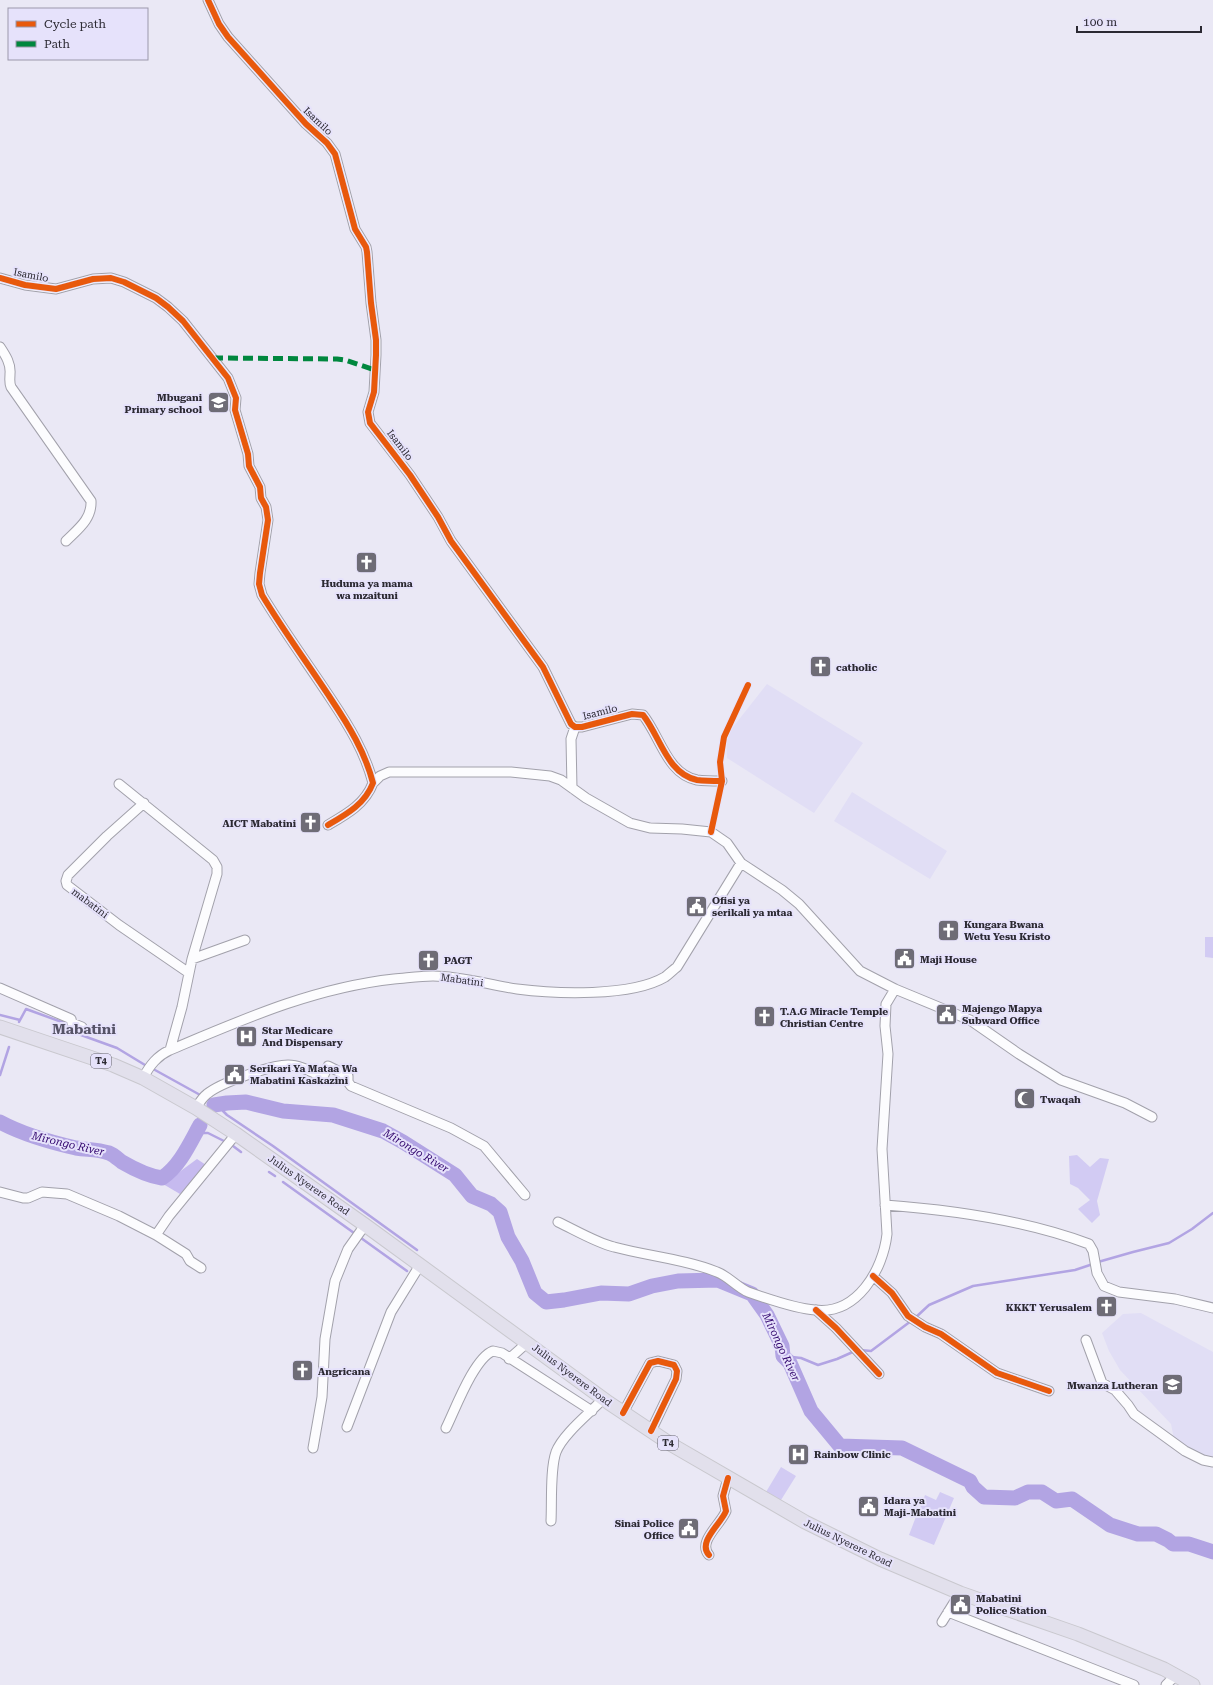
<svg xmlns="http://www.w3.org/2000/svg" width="1213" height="1685" font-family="'Roboto Serif',serif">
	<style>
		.built { fill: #e1def5 }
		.green { fill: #d2cbf3 }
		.forest { fill: #c6baef }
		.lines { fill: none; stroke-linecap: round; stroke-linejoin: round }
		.stream { stroke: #b2a4e3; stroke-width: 2.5 }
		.river { stroke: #b2a4e3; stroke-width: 15 }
		.minor-casing { stroke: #a2a1ab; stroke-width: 11 }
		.highway-casing { stroke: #c9c8ce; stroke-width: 15 }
		.minor { stroke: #fcfcfe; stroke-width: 9 }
		.highway { stroke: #e2e0ec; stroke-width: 13 }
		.quiet { stroke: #00873e; stroke-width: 5; stroke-dasharray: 10 5; stroke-linecap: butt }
		.cycleway-casing { stroke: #e6e2fb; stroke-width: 8 }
		.cycleway { stroke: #e8590c; stroke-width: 6 }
		.labels { text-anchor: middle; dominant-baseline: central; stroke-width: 4; stroke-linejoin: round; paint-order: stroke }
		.shield { fill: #e6e2fb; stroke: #63606e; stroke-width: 1 }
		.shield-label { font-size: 9px; font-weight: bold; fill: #2b2932 }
		.street-label { font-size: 10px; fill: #2b2932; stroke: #e6e2fb }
		.poi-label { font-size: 10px; font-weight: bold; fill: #2b2932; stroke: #e6e2fb; text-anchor: start }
		.water-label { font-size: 11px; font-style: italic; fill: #33076e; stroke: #e6e2fb }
		.district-label { font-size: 14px; font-weight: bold; fill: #565367; stroke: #e6e2fb }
	</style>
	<rect width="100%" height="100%" fill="#eae8f5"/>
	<path class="built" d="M 767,684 L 863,743 L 814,813 L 727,758 L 726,736 Z
		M 852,792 L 947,851 L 930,879 L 834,821 Z
		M 1141,1313 L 1213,1352 L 1213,1460 L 1206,1461 L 1174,1439 L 1171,1424 L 1120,1370 L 1109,1351 L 1102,1333 L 1123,1314 Z"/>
	<path class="green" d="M 1205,937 L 1213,937 L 1213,958 L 1205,957 Z
		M 1077,1155 L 1090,1167 L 1100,1158 L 1109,1159 L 1097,1201 L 1100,1215 L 1092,1223 L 1078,1209 L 1090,1200 L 1078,1188 L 1070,1184 L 1069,1156 Z
		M 781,1467 L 796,1476 L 781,1500 L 766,1492 Z
		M 940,1492 L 954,1498 L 934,1545 L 909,1535 L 917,1514 L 909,1511 L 912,1505 L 920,1508 L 925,1495 L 936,1500 Z"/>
	<path class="forest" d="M 197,1159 L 206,1165 L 180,1194 L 163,1184 Z"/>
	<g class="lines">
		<path class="stream" d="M 0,1015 L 20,1020
			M 19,1022 L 26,1009 L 70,1025
			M 76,1028 L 81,1035 L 117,1048 L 145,1065
			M 155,1070 L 202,1096
			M 0,1075 L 9,1047
			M 207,1098 L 217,1104
			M 221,1104 L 223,1111 L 227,1115 L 273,1146 L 417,1250
			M 196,1133 L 208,1133 L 226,1142
			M 233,1146 L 241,1152
			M 269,1172 L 275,1176
			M 283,1182 L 407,1271
			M 1098,1262 L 1133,1252 L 1169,1243 L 1192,1229 L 1213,1213
			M 915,1318 L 929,1305 L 973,1286 L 1075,1270 L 1093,1264
			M 860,1350 L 871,1351 L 911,1321
			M 783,1356 L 801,1358 L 818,1365 L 837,1359 L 855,1351"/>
		<path class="river" d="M 214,1105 L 227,1103 L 246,1102 L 283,1111 L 333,1115 L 383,1131 L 403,1142 L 455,1175 L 472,1196 L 491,1204 L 500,1212 L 508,1237 L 522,1261 L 535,1293 L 546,1302 L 564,1300 L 601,1293 L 629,1294 L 652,1286 L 678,1281 L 718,1280 L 752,1294 L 767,1315 L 782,1346 L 783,1356 L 790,1363 L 811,1411 L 840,1446 L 902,1448 L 970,1481 L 973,1487 L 984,1497 L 1015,1498 L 1028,1492 L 1042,1492 L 1056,1501 L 1072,1499 L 1110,1525 L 1138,1534 L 1156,1534 L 1168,1540 L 1173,1544 L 1189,1544 L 1213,1552
			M 0,1122 C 24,1135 50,1142 76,1148 C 88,1150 96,1149 109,1153 C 114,1155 118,1159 122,1162 C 134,1169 148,1176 162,1178 C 180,1166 190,1143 200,1125"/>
		<defs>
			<path id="minor" d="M 208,0 L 219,24 L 228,37 L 306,124 L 327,143 L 335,154 L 355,229 L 366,247 L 367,252 L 371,303 L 376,340 L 376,355 L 374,392 L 368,412 L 370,423 L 410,475 L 438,517 L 451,541 L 543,667 L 571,724 L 575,727 L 582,727 L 632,714 L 643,715 C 660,736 667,774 697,780 C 705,781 714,781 722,781
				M 0,278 L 25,285 L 56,289 L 93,279 L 111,278 L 124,282 L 156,298 L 168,307 L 183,321 L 228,378 L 236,398 L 235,410 L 248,454 L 249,466 L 260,487 L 261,498 L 266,507 L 268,520 L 260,573 L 259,584 L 262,595 C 283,630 308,664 331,699 C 349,726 365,752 373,783 C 365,804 347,814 328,825
				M 0,347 C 6,356 11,364 10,374 C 10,379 9,382 11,387 L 91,501 C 92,519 78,529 66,541
				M 373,783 L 380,776 L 389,772 L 511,772 L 550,776 L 561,780 L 586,798 L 630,823 L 650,828 L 682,829 L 711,832 L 727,843 L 741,863 L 782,890 L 799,904 L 860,971 L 895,989 L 970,1020 L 1019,1054 L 1061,1080 L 1125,1103 L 1152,1117
				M 119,784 L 213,860 L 217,867 L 217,874 L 192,959 L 182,1007 L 170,1050
				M 572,788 L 571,739 L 575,727
				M 144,803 L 107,836 L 68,875 L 66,881 L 67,885 L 119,925 L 189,973
				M 192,959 L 245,940
				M 0,988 L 71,1019 L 72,1023 L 82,1027
				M 143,1078 C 150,1065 157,1056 170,1050 C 244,1019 313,988 394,979 C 407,978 420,976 433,976 C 461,976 489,985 517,989 C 556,994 631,997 665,977 C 669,974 673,970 677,967 L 741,863
				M 196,1108 C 199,1103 203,1097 207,1094 C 220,1083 271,1065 288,1065 C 300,1065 312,1072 323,1077 L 328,1066 L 348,1076 L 348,1082 L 351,1086 L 451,1128 L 484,1146 L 525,1195
				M 0,1192 L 23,1198 L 28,1198 L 42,1192 L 67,1194 L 119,1216 L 156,1235 L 186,1254 L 190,1261 L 201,1268
				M 885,1205 C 954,1210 1025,1220 1089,1244 L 1093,1251 L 1097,1273 L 1104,1286 L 1119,1292 L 1175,1299 L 1213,1308
				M 558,1222 C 575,1230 597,1243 614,1247 C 647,1256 685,1259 717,1272 C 728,1276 737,1287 748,1292 C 765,1298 798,1309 815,1310 C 857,1315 883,1270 887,1234 L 882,1149 L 888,1054 L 885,1026 L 886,1004 L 895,989
				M 156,1235 L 169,1216 L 236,1134
				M 873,1276 L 892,1293 L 908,1316 L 925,1327 L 941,1334 L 997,1373 L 1049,1391
				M 816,1310 L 836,1328 L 879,1374
				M 1086,1340 L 1102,1383 L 1115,1390 L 1128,1405 L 1134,1414 L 1185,1451 L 1203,1460 L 1213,1462
				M 509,1359 L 528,1342
				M 623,1413 L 650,1363 L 658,1361 L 674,1365 L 677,1371 L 676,1379 L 651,1431
				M 347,1427 L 391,1312 L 420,1265
				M 446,1428 C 455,1410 474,1358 493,1351 L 502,1353 L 592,1411
				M 313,1448 L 322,1397 L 325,1339 L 335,1281 L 348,1249 L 365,1225
				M 551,1521 C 552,1502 550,1469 556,1452 C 563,1434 589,1414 603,1399
				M 709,1555 C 697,1542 721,1524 726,1511 L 723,1496 L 728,1478
				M 948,1612 L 1134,1685
				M 942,1622 L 960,1593
				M 1166,1685 L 1176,1675"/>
			<path id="highway" d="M 0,1027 L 113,1065 L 143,1078 L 196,1108 L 236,1134 L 365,1225 L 609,1403 L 672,1445 L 805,1522 L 880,1559 L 960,1593 L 1078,1634 L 1164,1669 L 1193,1685"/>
		</defs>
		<use href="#minor" class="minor-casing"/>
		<use href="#highway" class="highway-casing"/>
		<use href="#minor" class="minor"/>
		<use href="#highway" class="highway"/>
		<path class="quiet" d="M 213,358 L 337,359 L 345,360 L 375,370"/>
		<defs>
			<path id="cycleway" d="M 208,0 L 219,24 L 228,37 L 306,124 L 327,143 L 335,154 L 355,229 L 366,247 L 367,252 L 371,303 L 376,340 L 376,355 L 374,392 L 368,412 L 370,423 L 410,475 L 438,517 L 451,541 L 543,667 L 571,724 L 575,727 L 582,727 L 632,714 L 643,715 C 660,736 667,774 697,780 C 705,781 714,781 722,781
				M 0,278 L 25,285 L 56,289 L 93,279 L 111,278 L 124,282 L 156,298 L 168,307 L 183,321 L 228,378 L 236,398 L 235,410 L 248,454 L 249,466 L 260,487 L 261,498 L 266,507 L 268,520 L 260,573 L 259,584 L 262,595 C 283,630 308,664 331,699 C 349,726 365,752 373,783 C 365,804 347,814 328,825
				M 711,832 L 722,781 L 720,762 L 724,737 L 748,685
				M 873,1276 L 892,1293 L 908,1316 L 925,1327 L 941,1334 L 997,1373 L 1049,1391
				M 816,1310 L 836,1328 L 879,1374
				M 623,1413 L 650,1363 L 658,1361 L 674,1365 L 677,1371 L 676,1379 L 651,1431
				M 709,1555 C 697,1542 721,1524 726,1511 L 723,1496 L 728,1478"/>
		</defs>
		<use href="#cycleway" class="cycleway-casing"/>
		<use href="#cycleway" class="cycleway"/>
	</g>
	<defs>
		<symbol id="school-square" viewBox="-11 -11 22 22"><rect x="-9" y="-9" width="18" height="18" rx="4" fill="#6e6c76" stroke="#e6e2fb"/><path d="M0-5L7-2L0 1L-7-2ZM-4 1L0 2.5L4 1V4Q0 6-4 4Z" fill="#fff"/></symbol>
		<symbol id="church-square" viewBox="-11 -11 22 22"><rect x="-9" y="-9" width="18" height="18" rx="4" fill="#6e6c76" stroke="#e6e2fb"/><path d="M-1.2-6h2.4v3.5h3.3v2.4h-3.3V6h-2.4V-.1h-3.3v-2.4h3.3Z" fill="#fff"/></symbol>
		<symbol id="civic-square" viewBox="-11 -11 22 22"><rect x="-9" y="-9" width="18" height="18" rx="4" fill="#6e6c76" stroke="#e6e2fb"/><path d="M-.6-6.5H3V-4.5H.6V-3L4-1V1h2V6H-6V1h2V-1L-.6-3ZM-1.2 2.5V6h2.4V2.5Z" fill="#fff"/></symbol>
		<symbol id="hospital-square" viewBox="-11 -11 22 22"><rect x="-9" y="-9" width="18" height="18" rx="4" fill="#6e6c76" stroke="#e6e2fb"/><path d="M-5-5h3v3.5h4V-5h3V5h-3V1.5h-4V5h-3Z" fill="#fff"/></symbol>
		<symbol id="mosque-square" viewBox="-11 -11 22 22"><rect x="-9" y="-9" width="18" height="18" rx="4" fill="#6e6c76" stroke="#e6e2fb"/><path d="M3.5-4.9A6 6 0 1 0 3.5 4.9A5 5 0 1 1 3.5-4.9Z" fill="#fff"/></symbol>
	</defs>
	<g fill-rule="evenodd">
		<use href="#school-square" x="206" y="390" width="25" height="25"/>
		<use href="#church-square" x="354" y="550" width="25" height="25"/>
		<use href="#church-square" x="808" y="654" width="25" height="25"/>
		<use href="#church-square" x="298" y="810" width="25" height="25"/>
		<use href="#civic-square" x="684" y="894" width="25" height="25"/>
		<use href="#church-square" x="936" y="918" width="25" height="25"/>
		<use href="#civic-square" x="892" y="946" width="25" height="25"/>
		<use href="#church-square" x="416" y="948" width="25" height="25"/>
		<use href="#civic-square" x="934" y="1002" width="25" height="25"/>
		<use href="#church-square" x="752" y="1004" width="25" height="25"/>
		<use href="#hospital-square" x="234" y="1024" width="25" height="25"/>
		<use href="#civic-square" x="222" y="1062" width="25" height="25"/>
		<use href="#mosque-square" x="1012" y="1086" width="25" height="25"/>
		<use href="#church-square" x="1094" y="1294" width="25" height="25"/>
		<use href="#church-square" x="290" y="1358" width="25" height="25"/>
		<use href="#school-square" x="1160" y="1372" width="25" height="25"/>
		<use href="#hospital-square" x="786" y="1442" width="25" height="25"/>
		<use href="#civic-square" x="856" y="1494" width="25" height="25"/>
		<use href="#civic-square" x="676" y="1516" width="25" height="25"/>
		<use href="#civic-square" x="948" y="1592" width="25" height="25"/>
	</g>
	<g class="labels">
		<g class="shield">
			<rect x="91" y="1054" width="20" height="14" rx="3"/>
			<rect x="658" y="1436" width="20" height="14" rx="3"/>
		</g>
		<g class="shield-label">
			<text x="101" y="1061">T4</text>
			<text x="668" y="1443">T4</text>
		</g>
		<g class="street-label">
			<text transform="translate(318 121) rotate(43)">Isamilo</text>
			<text transform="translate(31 275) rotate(11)">Isamilo</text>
			<text transform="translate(400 445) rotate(53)">Isamilo</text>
			<text transform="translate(600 712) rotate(-14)">Isamilo</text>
			<text transform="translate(90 903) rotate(37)">mabatini</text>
			<text transform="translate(462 980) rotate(8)">Mabatini</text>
			<text transform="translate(309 1185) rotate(35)">Julius Nyerere Road</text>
			<text transform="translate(572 1375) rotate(37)">Julius Nyerere Road</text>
			<text transform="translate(848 1543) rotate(26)">Julius Nyerere Road</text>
		</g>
		<g class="poi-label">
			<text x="202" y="397" text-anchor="end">Mbugani<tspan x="202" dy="12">Primary school</tspan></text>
			<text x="367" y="583" text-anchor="middle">Huduma ya mama<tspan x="367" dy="12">wa mzaituni</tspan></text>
			<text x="836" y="667">catholic</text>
			<text x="296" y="823" text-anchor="end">AICT Mabatini</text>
			<text x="712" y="900">Ofisi ya<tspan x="712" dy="12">serikali ya mtaa</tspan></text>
			<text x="964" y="924">Kungara Bwana<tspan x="964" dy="12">Wetu Yesu Kristo</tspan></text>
			<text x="920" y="959">Maji House</text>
			<text x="444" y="960">PAGT</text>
			<text x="962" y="1008">Majengo Mapya<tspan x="962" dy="12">Subward Office</tspan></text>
			<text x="780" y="1011">T.A.G Miracle Temple<tspan x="780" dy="12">Christian Centre</tspan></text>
			<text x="262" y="1030">Star Medicare<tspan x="262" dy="12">And Dispensary</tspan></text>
			<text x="250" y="1068">Serikari Ya Mataa Wa<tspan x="250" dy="12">Mabatini Kaskazini</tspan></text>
			<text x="1040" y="1099">Twaqah</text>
			<text x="1092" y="1307" text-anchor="end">KKKT Yerusalem</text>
			<text x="318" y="1371">Angricana</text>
			<text x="1158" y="1385" text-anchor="end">Mwanza Lutheran</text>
			<text x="814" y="1454">Rainbow Clinic</text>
			<text x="884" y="1500">Idara ya<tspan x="884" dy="12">Maji-Mabatini</tspan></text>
			<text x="674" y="1523" text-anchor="end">Sinai Police<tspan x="674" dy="12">Office</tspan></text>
			<text x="976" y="1598">Mabatini<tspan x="976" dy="12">Police Station</tspan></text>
		</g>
		<g class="water-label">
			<text transform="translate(68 1144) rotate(13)">Mirongo River</text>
			<text transform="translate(416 1151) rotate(31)">Mirongo River</text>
			<text transform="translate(781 1347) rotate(65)">Mirongo River</text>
		</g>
		<g class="district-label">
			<text x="84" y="1029">Mabatini</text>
		</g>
	</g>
	<rect x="8" y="8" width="140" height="52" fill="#e6e2fb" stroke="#9b98ab"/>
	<rect x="16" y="21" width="20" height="6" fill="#e8590c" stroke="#9b98ab"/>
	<text x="44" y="28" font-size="12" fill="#2b2932">Cycle path</text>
	<rect x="16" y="41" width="20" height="6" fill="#00873e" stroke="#9b98ab"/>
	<text x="44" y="48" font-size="12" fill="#2b2932">Path</text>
	<path d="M1077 26v6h124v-6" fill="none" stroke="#2b2932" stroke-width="2"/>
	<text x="1083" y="26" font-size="12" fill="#2b2932" stroke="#e6e2fb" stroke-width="3" paint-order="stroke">100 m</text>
</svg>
